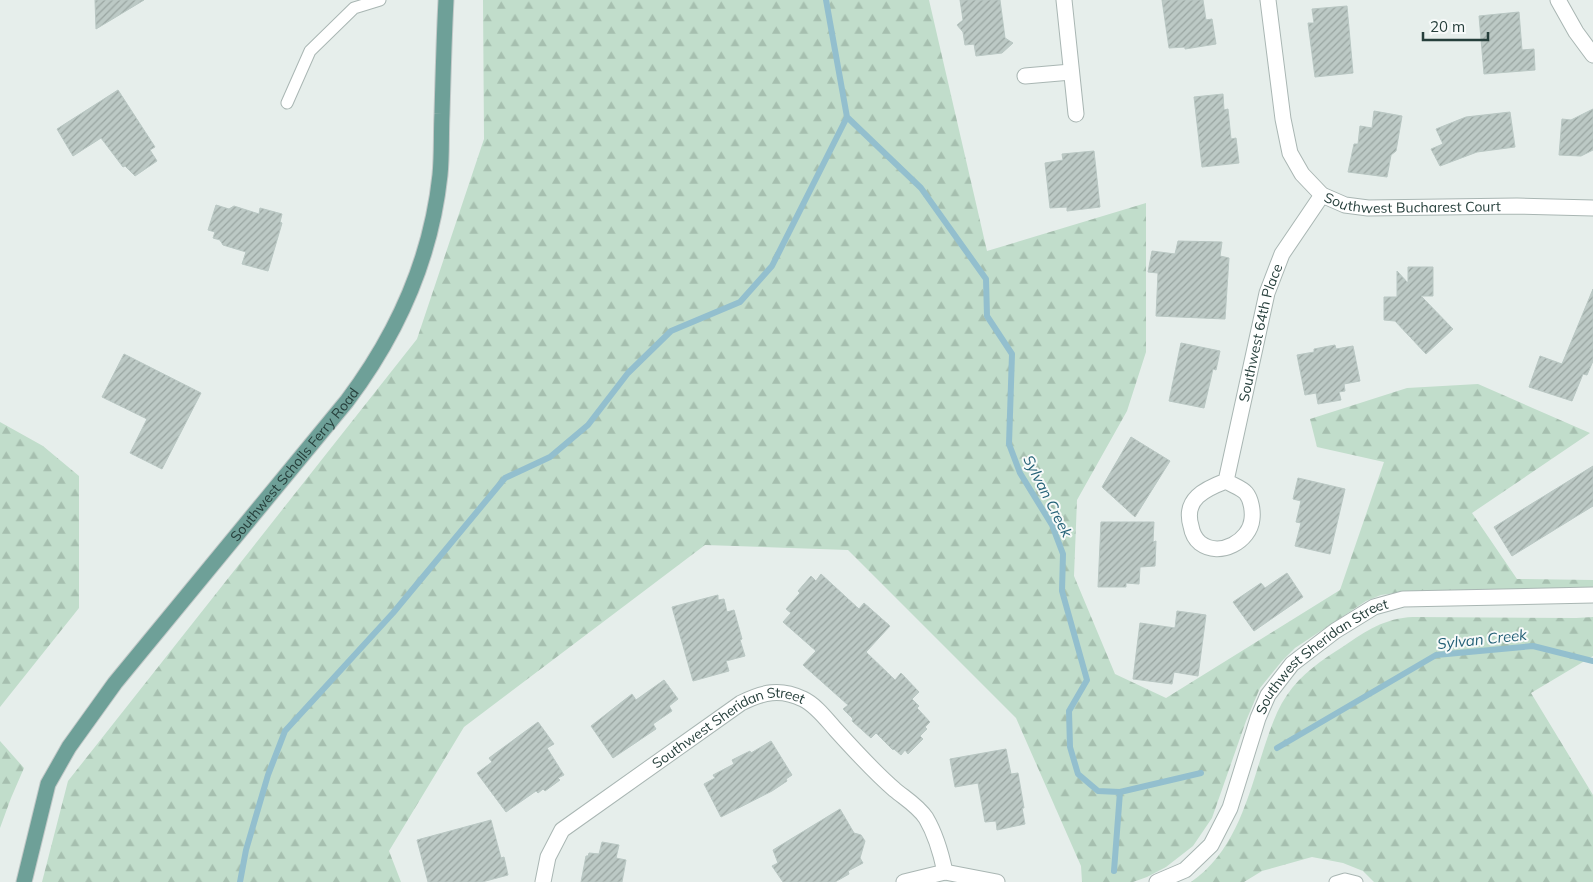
<svg xmlns="http://www.w3.org/2000/svg" width="1593" height="882" font-family="Mulish,sans-serif">
	<style>
		.forest { fill: url(#forest-firs) }
		.lines { fill: none; stroke-linecap: round; stroke-linejoin: round }
		.stream { stroke: #93bfce; stroke-width: 6 }
		.building { fill: url(#building-hatch); stroke: #b9c7c3 }
		.service-casing { stroke: #a9b6b3; stroke-width: 13 }
		.minor-casing { stroke: #a9b6b3; stroke-width: 17 }
		.primary-casing { stroke: #c2c9c8; stroke-width: 17 }
		.service { stroke: #fff; stroke-width: 11 }
		.minor { stroke: #fff; stroke-width: 15 }
		.primary { stroke: #6ea098; stroke-width: 15 }
		.labels { text-anchor: middle; dominant-baseline: central; stroke-width: 4; stroke-linejoin: round; paint-order: stroke }
		.street-label { font-size: 14px; fill: #263f3b; stroke: #f7faf9 }
		.water-label { font-size: 15px; font-style: italic; fill: #246177; stroke: #f7faf9 }
	</style>
	<defs>
		<pattern id="forest-firs" width="22" height="20" patternUnits="userSpaceOnUse" patternTransform="scale(1.25)"><rect width="22" height="20" fill="#c1ddcb"/><path d="M5 1l3.5 6h-7zM16 11l3.5 6h-7z" fill="#a6bfaf"/></pattern>
		<pattern id="building-hatch" width="6" height="6" patternUnits="userSpaceOnUse" patternTransform="scale(1.25)"><rect width="6" height="6" fill="#bcc9c5"/><path d="M-1 1l2-2M0 6l6-6M5 7l2-2" fill="none" stroke="#99a5a1"/></pattern>
	</defs>
	<rect width="100%" height="100%" fill="#e6eeeb"/>
	<path class="forest" d="M 483,0 L 929,0 L 987,251 L 1146,203 L 1146,352 L 1127,411 L 1077,500 L 1074,576 L 1115,674 L 1166,698 L 1340,590 L 1384,462 L 1317,447 L 1310,419 L 1407,388 L 1478,384 L 1590,433 L 1472,513 L 1517,579 L 1593,580 L 1593,590 L 1576,592 L 1411,591 L 1381,595 L 1366,601 L 1295,648 L 1282,661 L 1260,688 L 1246,721 L 1212,818 L 1193,846 L 1166,867 L 1147,877 L 1133,882 L 1082,882 L 1081,866 L 1016,718 L 848,550 L 705,545 L 464,727 L 389,851 L 401,882 L 42,882 L 68,781 L 417,339 L 484,139 Z
		M 0,422 L 43,446 L 79,476 L 79,608 L 0,707 Z
		M 1413,617 L 1576,618 L 1593,617 L 1593,656 L 1531,693 L 1593,795 L 1593,882 L 1374,882 L 1363,871 L 1343,863 L 1312,857 L 1262,871 L 1244,882 L 1191,882 C 1236,851 1248,797 1264,748 C 1270,730 1276,711 1287,695 C 1301,674 1322,660 1344,646 C 1366,631 1385,618 1413,617 Z
		M 0,741 L 24,768 L 11,798 L 0,828 Z"/>
	<g class="lines">
		<path class="stream" d="M 826,0 L 847,117 L 921,188 L 986,279 L 987,316 L 1012,354 L 1009,444 L 1020,473 L 1052,525 L 1063,554 L 1062,591 L 1087,680 L 1069,711 L 1070,747 L 1078,774 L 1098,791 L 1120,792 L 1201,773
			M 1277,748 L 1436,655 L 1533,646 L 1593,661
			M 1114,871 L 1120,792
			M 240,882 L 246,850 L 268,775 L 285,731 L 393,613 L 505,478 L 550,457 L 588,425 L 628,373 L 671,331 L 740,302 L 772,266 L 847,117"/>
	</g>
	<path class="building" d="M 95,0 L 144,0 L 96,29 Z
		M 960,0 L 1000,0 L 1005,38 L 1013,43 L 1002,53 L 976,56 L 974,44 L 965,45 L 963,32 L 957,25 L 963,20 Z
		M 1162,0 L 1203,0 L 1206,20 L 1212,19 L 1216,44 L 1185,49 L 1185,47 L 1169,48 Z
		M 1347,6 L 1353,73 L 1315,77 L 1308,23 L 1314,23 L 1312,9 Z
		M 1519,12 L 1522,50 L 1534,49 L 1535,70 L 1484,74 L 1479,16 Z
		M 118,90 L 155,147 L 150,150 L 157,161 L 135,176 L 125,166 L 123,167 L 101,138 L 73,156 L 57,129 Z
		M 1223,94 L 1224,110 L 1228,109 L 1231,139 L 1236,138 L 1239,163 L 1202,167 L 1194,97 Z
		M 1593,109 L 1593,150 L 1581,156 L 1559,155 L 1562,119 L 1571,120 Z
		M 1374,111 L 1402,116 L 1396,151 L 1391,155 L 1387,177 L 1348,172 L 1354,144 L 1358,144 L 1360,126 L 1372,128 Z
		M 1510,112 L 1515,147 L 1477,152 L 1440,166 L 1431,149 L 1443,144 L 1436,129 L 1466,117 Z
		M 1094,151 L 1100,207 L 1067,211 L 1067,207 L 1050,208 L 1045,163 L 1063,160 L 1062,154 Z
		M 216,205 L 229,209 L 234,206 L 259,214 L 260,208 L 282,214 L 280,222 L 282,223 L 268,271 L 242,264 L 246,252 L 223,245 L 220,240 L 213,238 L 215,232 L 208,230 Z
		M 1178,241 L 1222,242 L 1220,256 L 1229,258 L 1225,319 L 1156,316 L 1158,273 L 1148,272 L 1152,251 L 1175,254 Z
		M 1408,267 L 1433,267 L 1433,296 L 1421,296 L 1453,329 L 1426,354 L 1395,321 L 1384,320 L 1384,297 L 1397,297 L 1397,271 L 1408,283 Z
		M 1593,289 L 1593,361 L 1587,375 L 1583,374 L 1572,401 L 1529,387 L 1540,356 L 1562,364 Z
		M 1181,343 L 1220,351 L 1216,370 L 1213,369 L 1204,408 L 1169,401 Z
		M 1335,345 L 1336,349 L 1353,346 L 1360,381 L 1344,384 L 1345,391 L 1339,392 L 1341,400 L 1318,404 L 1316,393 L 1305,395 L 1297,355 L 1314,352 L 1314,349 Z
		M 124,354 L 201,393 L 162,469 L 130,453 L 147,419 L 102,397 Z
		M 1131,437 L 1170,461 L 1135,517 L 1102,487 Z
		M 1593,466 L 1593,506 L 1512,556 L 1494,527 Z
		M 1298,478 L 1345,489 L 1330,554 L 1295,546 L 1301,523 L 1296,522 L 1301,501 L 1293,499 Z
		M 1101,522 L 1154,522 L 1153,542 L 1156,541 L 1155,566 L 1140,567 L 1139,584 L 1126,583 L 1126,587 L 1098,587 Z
		M 1287,573 L 1303,597 L 1254,631 L 1233,602 L 1261,583 L 1265,588 Z
		M 821,574 L 859,609 L 864,603 L 890,626 L 866,652 L 895,680 L 901,673 L 919,692 L 912,699 L 919,706 L 917,708 L 930,722 L 925,727 L 927,729 L 920,736 L 923,739 L 908,754 L 905,750 L 901,755 L 894,749 L 893,750 L 876,733 L 871,738 L 852,721 L 853,719 L 843,709 L 848,705 L 803,665 L 816,651 L 783,622 L 791,613 L 786,609 L 800,593 L 798,591 L 811,576 L 816,581 Z
		M 718,595 L 718,600 L 724,599 L 727,612 L 734,610 L 742,639 L 740,640 L 745,656 L 726,661 L 729,671 L 693,681 L 672,607 Z
		M 1177,611 L 1206,615 L 1198,676 L 1174,672 L 1172,684 L 1133,679 L 1140,623 L 1175,628 Z
		M 664,680 L 678,699 L 669,706 L 672,711 L 653,724 L 656,729 L 613,758 L 591,726 L 632,694 L 636,700 Z
		M 538,722 L 554,744 L 547,748 L 564,775 L 558,778 L 560,780 L 545,791 L 543,789 L 538,793 L 536,791 L 506,812 L 477,773 L 492,762 L 489,758 Z
		M 771,741 L 792,775 L 786,779 L 787,781 L 772,791 L 721,817 L 704,784 L 715,778 L 713,775 L 734,764 L 732,760 L 750,751 L 751,753 Z
		M 1006,749 L 1011,774 L 1018,773 L 1024,808 L 1022,808 L 1025,824 L 997,830 L 996,821 L 985,822 L 978,783 L 955,787 L 950,759 Z
		M 840,809 L 854,833 L 861,835 L 865,841 L 860,858 L 863,863 L 848,871 L 849,874 L 835,882 L 783,882 L 772,866 L 778,863 L 773,850 Z
		M 491,820 L 501,858 L 504,857 L 508,875 L 482,882 L 428,882 L 417,840 Z
		M 602,842 L 619,845 L 616,858 L 626,860 L 622,882 L 581,882 L 586,856 L 588,856 L 589,853 L 599,854 Z"/>
	<g class="lines">
		<defs>
			<path id="service" d="M 287,103 L 310,51 L 354,8 L 380,0
				M 1335,882 L 1345,879 L 1357,882"/>
			<g id="minor">
				<path d="M 1064,0 L 1076,114"/>
				<path id="s1" d="M 1268,0 L 1283,119 L 1290,153 L 1302,174 L 1322,195 L 1345,205 L 1368,208 L 1517,206 L 1593,208"/>
				<path d="M 1558,0 L 1576,32 L 1593,55"/>
				<path d="M 1025,76 L 1071,72"/>
				<path id="s2" d="M 1226,481 C 1232,485 1242,488 1246,493 C 1251,499 1253,511 1252,519 C 1250,541 1220,558 1200,543 C 1194,538 1192,532 1191,526 C 1183,499 1205,489 1226,481 L 1267,293 L 1282,254 L 1322,195"/>
				<path id="s3" d="M 543,882 L 548,857 L 562,830 L 741,703 C 763,692 780,688 803,699 C 816,705 827,720 836,730 C 855,751 874,772 895,790 C 906,799 918,806 926,818 C 936,835 941,853 945,872"/>
				<path d="M 904,882 L 945,872 L 997,882"/>
				<path id="s4" d="M 1157,882 L 1185,870 L 1211,845 L 1230,808 L 1258,718 L 1268,695 L 1292,664 L 1335,631 L 1374,607 L 1403,599 L 1593,595"/>
			</g>
			<g id="primary">
				<path id="s5" d="M 24,882 L 48,784 L 69,747 L 115,683 L 347,401 C 398,333 431,260 440,175 C 442,155 441,134 442,114 C 443,76 444,38 446,0"/>
			</g>
		</defs>
		<use href="#service" class="service-casing"/>
		<use href="#minor" class="minor-casing"/>
		<use href="#primary" class="primary-casing"/>
		<use href="#service" class="service"/>
		<use href="#minor" class="minor"/>
		<use href="#primary" class="primary"/>
	</g>
	<g class="labels">
		<g class="street-label">
			<text stroke="none"><textPath href="#s1" startOffset="300">Southwest Bucharest Court</textPath></text>
			<text stroke="none"><textPath href="#s2" startOffset="355">Southwest 64th Place</textPath></text>
			<text stroke="none"><textPath href="#s5" startOffset="505">Southwest Scholls Ferry Road</textPath></text>
			<text stroke="none"><textPath href="#s4" startOffset="294">Southwest Sheridan Street</textPath></text>
			<text stroke="none"><textPath href="#s3" startOffset="255">Southwest Sheridan Street</textPath></text>
		</g>
		<g class="water-label">
			<text transform="translate(1048 496) rotate(63)">Sylvan Creek</text>
			<text transform="translate(1482 639) rotate(-6)">Sylvan Creek</text>
		</g>
	</g>
	<path d="M1423 32v8h65v-8" fill="none" stroke="#263f3b" stroke-width="2.5"/>
	<text x="1430" y="32" font-size="15" fill="#263f3b" stroke="#f7faf9" stroke-width="4" paint-order="stroke">20 m</text>
</svg>
